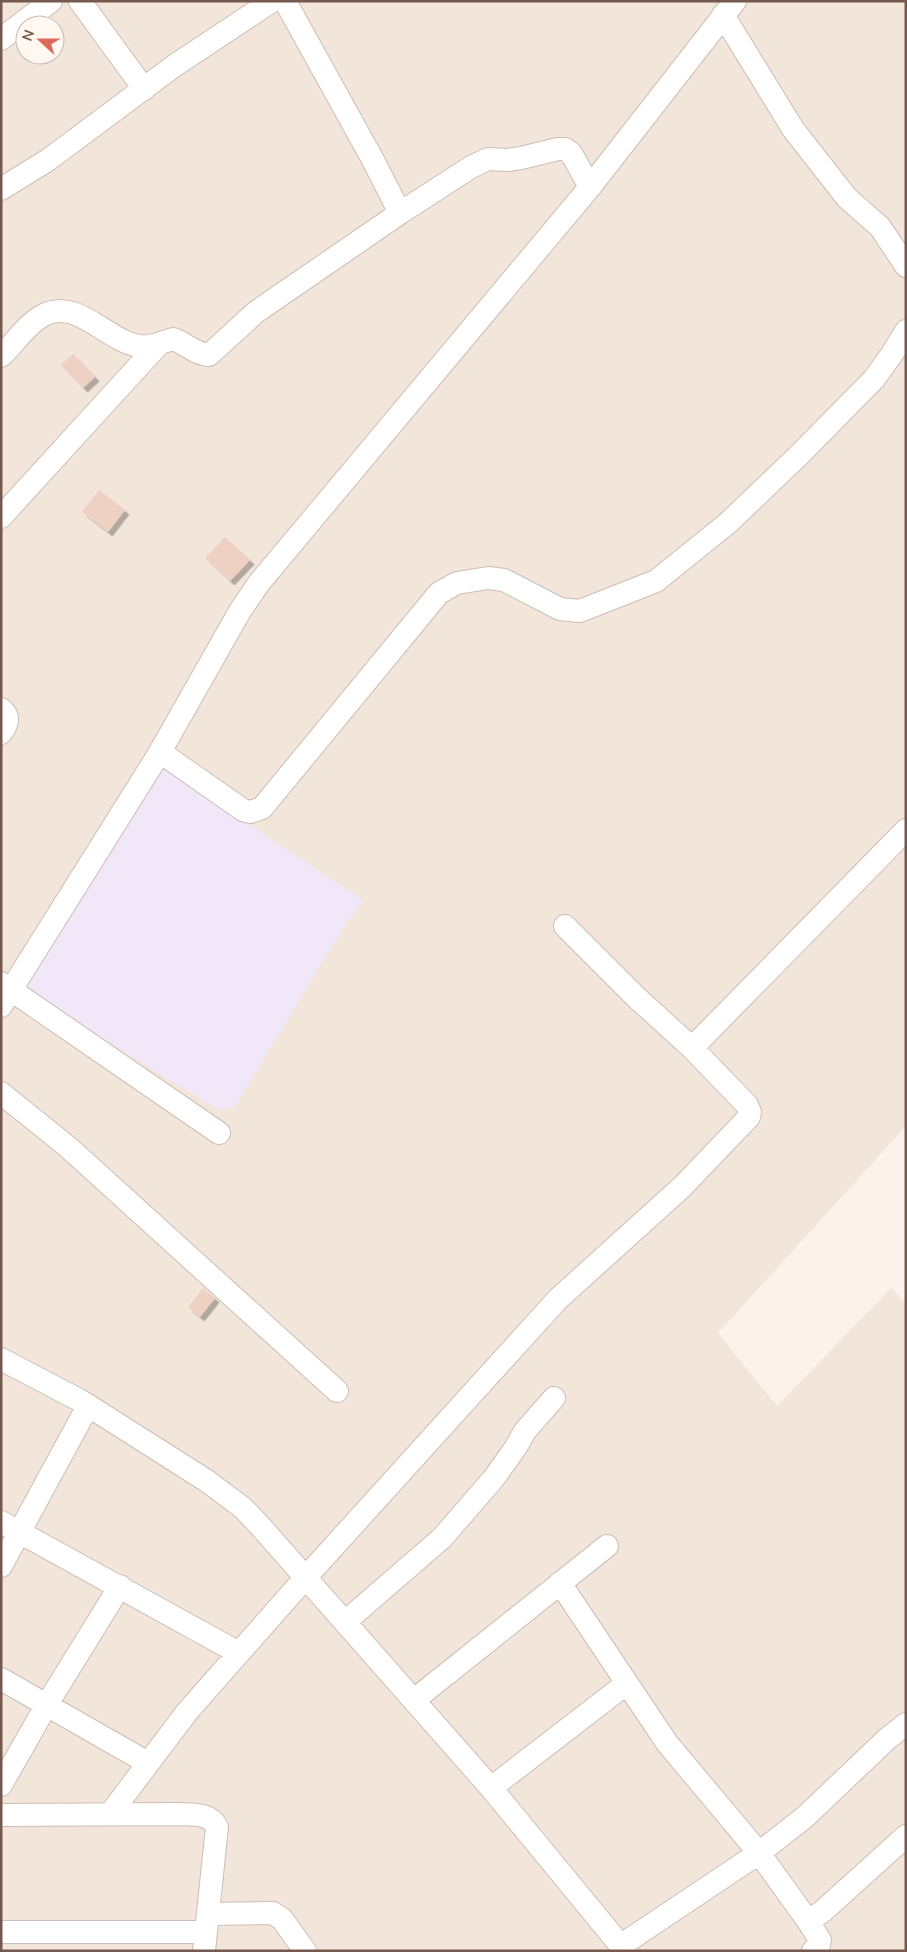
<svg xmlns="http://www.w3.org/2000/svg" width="907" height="1952" font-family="Mulish,sans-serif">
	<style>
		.residential { fill: #f2e5da; fill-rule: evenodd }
		.education { fill: #f0e7f8 }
		.building { fill: #efd1c4; filter: url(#shadow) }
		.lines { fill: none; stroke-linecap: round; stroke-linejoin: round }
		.minor-casing { stroke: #cfbdb3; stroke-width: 24 }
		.minor { stroke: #fff; stroke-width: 22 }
	</style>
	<defs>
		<filter id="shadow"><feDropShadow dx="4.5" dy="4.5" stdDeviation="0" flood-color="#0004"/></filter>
	</defs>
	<rect width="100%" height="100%" fill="#fbf3eb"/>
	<path class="residential" d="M 1,1 L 906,1 L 906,1126 L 718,1333 L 777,1406 L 891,1288 L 906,1303 L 906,1951 L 1,1951 ZM 25,25 L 55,25 L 55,55 L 25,55 Z"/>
	<path class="education" d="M 162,767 L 364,901 L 347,922 L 234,1108 L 219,1110 L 22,990 Z"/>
	<path class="building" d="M 73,354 L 95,377 L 83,388 L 61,365 Z
		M 99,490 L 125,510 L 108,532 L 82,512 Z
		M 225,537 L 250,560 L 230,581 L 205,558 Z
		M 203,1288 L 215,1298 L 200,1317 L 188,1307 Z"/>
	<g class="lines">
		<defs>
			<path id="minor" d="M 80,1 L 144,89
				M 723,15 L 793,129 L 847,198 L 880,227 L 906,266
				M 1,39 L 51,1
				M 1,189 L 48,160 L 174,66 L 272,1
				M 400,213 L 471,167 L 488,159 L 507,160 L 521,158 L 558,149 L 565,149 L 571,153 L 590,187
				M 1,356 C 14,344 26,325 42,316 C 77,296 107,342 140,346 C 152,348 162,342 173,339 C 185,343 197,355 209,355 L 256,312 L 400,213 L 373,160 L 285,1
				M 1,517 L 158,345
				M 1,709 C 10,716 8,724 1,733
				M 160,752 L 243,810 L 250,812 L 262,808 L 439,593 L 457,583 L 488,578 L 504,580 L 560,609 L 580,611 L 656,581 L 728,523 L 799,455 L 874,379 L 892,354 L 906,331
				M 1,983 L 219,1133
				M 1,1006 L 160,752 L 240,611 L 259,583 L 590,187 L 735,1
				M 692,1048 L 906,830
				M 1,1093 L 68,1147 L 337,1391
				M 1,1359 L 81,1401 L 207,1481 L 243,1508 L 261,1527 L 491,1788 L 625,1951
				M 1,1522 L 239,1653
				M 1,1566 L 88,1406
				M 560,1583 L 667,1743 L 759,1853 L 805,1817 L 887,1739 L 906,1724
				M 345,1622 L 442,1538 L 494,1478 L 516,1447 L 525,1431 L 554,1398
				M 1,1679 L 148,1763
				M 414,1700 L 607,1546
				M 1,1785 L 46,1706 L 120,1586
				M 491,1788 L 626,1684
				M 110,1814 L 187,1712 L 306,1577 L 558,1299 L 682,1187 L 749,1117 L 750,1112 L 747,1105 L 692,1048 L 637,998 L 565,926
				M 1,1815 L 177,1814 C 192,1815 209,1812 217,1827 L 204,1951
				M 208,1914 L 273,1913 L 282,1919 L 305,1951
				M 808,1921 L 820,1940 L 819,1945 L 813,1951
				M 1,1932 L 206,1932
				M 620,1946 L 759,1853 L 808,1921 L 823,1911 L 906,1836"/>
		</defs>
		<use href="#minor" class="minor-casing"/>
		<use href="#minor" class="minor"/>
	</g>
	<rect width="907" height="1952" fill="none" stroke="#75594f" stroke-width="5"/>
	<g transform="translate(40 40) rotate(291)"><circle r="24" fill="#fef8f1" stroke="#c7b8b0"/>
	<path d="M0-4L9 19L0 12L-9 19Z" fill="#db6a5a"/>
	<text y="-8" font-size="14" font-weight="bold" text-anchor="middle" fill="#75594f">N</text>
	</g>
</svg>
